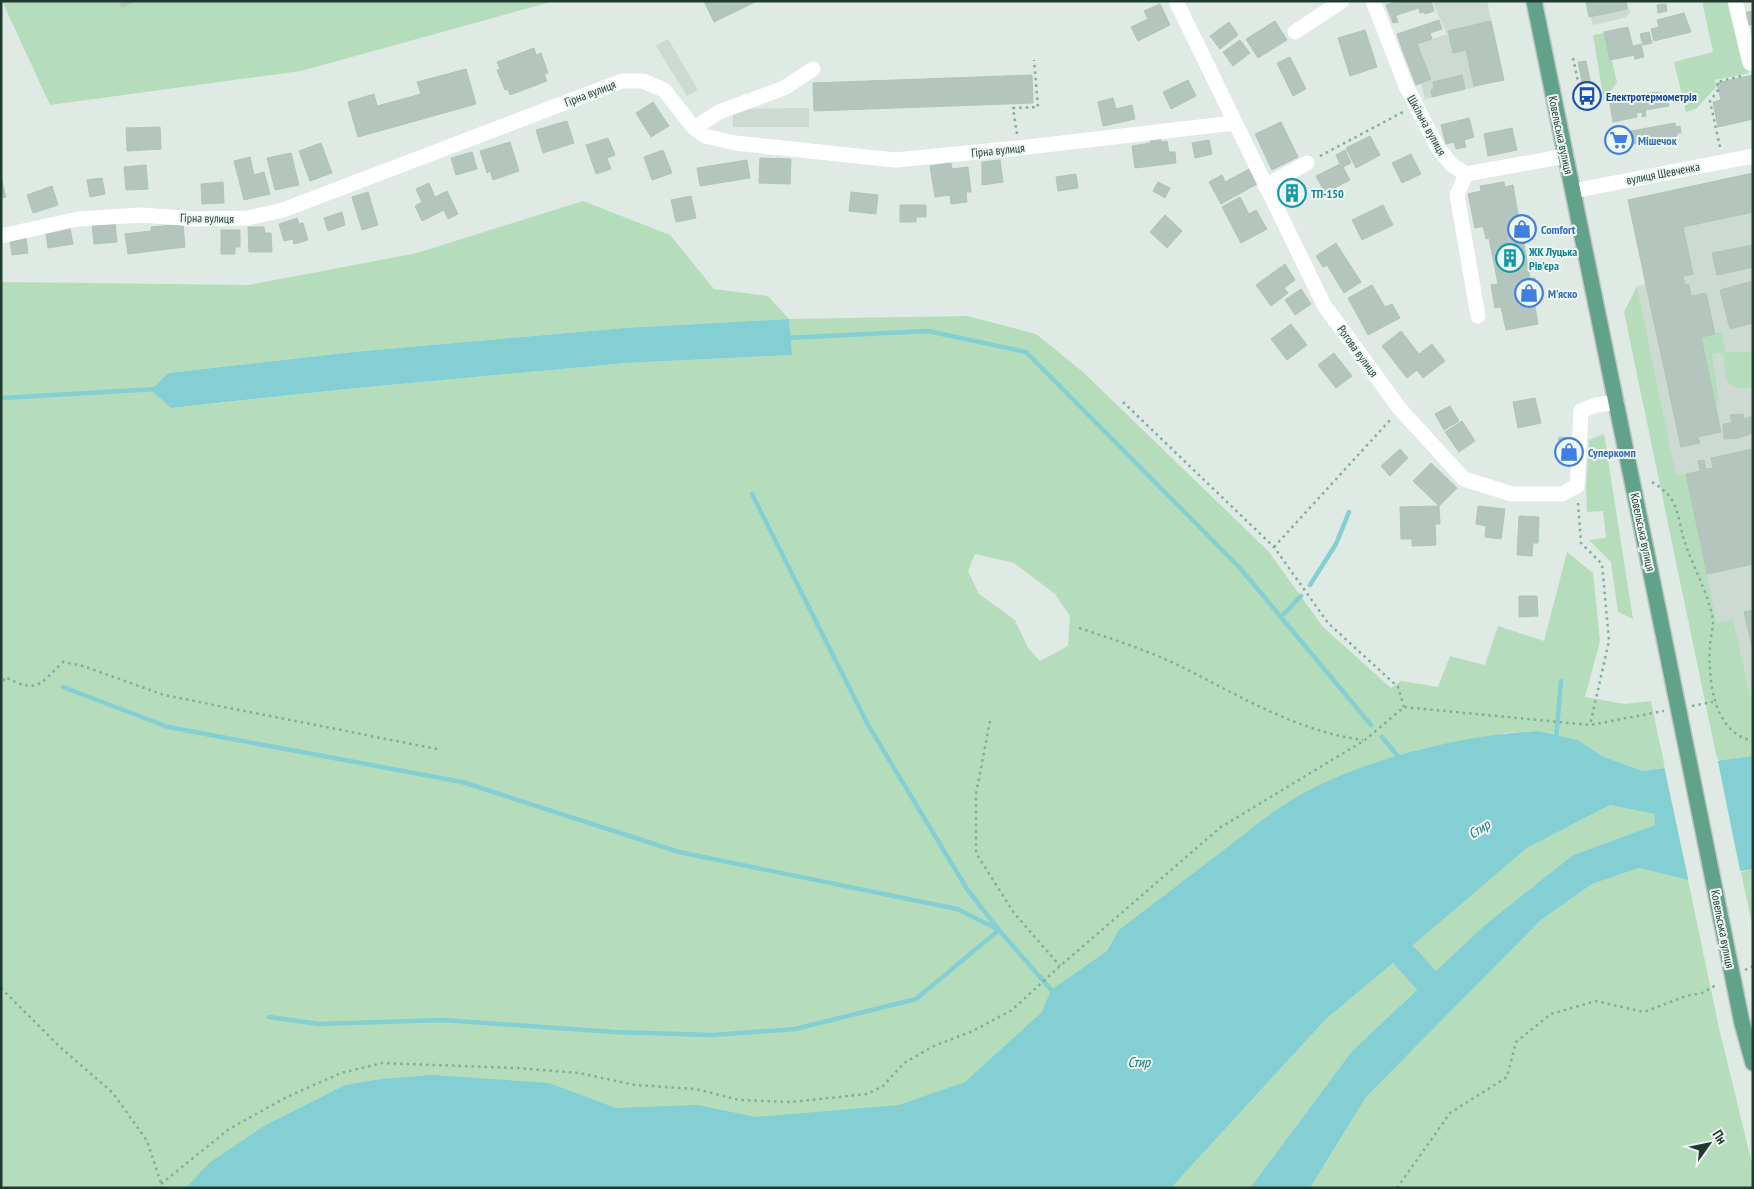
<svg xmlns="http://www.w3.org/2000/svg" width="1754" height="1189" font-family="'PT Sans Narrow',sans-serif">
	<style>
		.built { fill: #ccdad2 }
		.green { fill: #b5ddbc; fill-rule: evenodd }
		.water { fill: #83cfd3; fill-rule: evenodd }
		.pier { fill: #deeae3 }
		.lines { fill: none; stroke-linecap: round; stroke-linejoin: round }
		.stream { stroke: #83cfd3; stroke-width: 4.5 }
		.building { fill: #b3c5bc; stroke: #b0c4ba }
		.major-casing { stroke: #bcc4c1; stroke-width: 18 }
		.path { stroke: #7db09a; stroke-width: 2.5; stroke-dasharray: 2.5 4; stroke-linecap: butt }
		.minor { stroke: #fff; stroke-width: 15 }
		.major { stroke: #60a28a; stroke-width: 15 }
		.major-bridge-casing { stroke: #bcc4c1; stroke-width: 18; stroke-linecap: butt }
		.major-bridge { stroke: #60a28a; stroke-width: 15 }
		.labels { text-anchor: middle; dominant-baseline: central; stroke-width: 4; stroke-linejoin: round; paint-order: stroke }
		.street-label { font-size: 12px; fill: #1f3b30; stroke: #eef7f2 }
		.transit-label { font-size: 12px; font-weight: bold; fill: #164399; stroke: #eef7f2; text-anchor: start }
		.shop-label { font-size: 12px; font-weight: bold; fill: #366cbe; stroke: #eef7f2; text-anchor: start }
		.culture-label { font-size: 12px; font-weight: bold; fill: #0d838f; stroke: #eef7f2; text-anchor: start }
		.water-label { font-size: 14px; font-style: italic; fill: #177378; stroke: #eef7f2 }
	</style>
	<rect width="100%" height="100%" fill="#deeae3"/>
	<path class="built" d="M 1432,1 L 1487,1 L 1504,80 L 1425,99 L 1421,83 L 1416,85 L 1402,49 L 1447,34 Z
		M 1586,1 L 1627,1 L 1630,13 L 1624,18 L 1593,25 Z
		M 668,39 L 698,90 L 687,96 L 656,46 Z
		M 809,108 L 809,127 L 733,127 L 733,109 Z
		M 1753,173 L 1753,709 L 1733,700 L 1686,474 L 1676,476 L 1637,286 L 1646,284 L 1628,201 Z"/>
	<path class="green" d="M 2,1 L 554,1 L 301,71 L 50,105 Z
		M 1702,1 L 1731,1 L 1749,73 L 1715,80 L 1716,87 L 1696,109 L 1686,112 L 1674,62 L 1713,52 Z
		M 1605,33 L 1617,82 L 1604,101 L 1593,35 Z
		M 583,201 L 670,235 L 714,289 L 768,296 L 789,319 L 967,316 L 1036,334 L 1083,372 L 1269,552 L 1323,627 L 1391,688 L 1401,681 L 1438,687 L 1450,656 L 1485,665 L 1498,626 L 1544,641 L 1567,552 L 1593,573 L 1600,641 L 1585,697 L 1625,704 L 1651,701 L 1665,768 L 1643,771 L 1602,756 L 1578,740 L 1538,731 L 1504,733 L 951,1121 L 235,1188 L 1,1188 L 1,282 L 249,285 L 417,253 ZM 789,319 L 791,355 L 627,363 L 357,388 L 172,408 L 151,390 L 168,373 L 353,352 L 624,328 ZM 975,554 L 1014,563 L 1055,594 L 1070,616 L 1068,646 L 1040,661 L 1028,648 L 1015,620 L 979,594 L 968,571 Z
		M 1637,286 L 1676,475 L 1686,474 L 1717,623 L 1733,620 L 1750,696 L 1753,696 L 1753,781 L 1717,759 L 1624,312 Z
		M 1721,332 L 1726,352 L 1753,352 L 1753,388 C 1722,390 1727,379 1723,353 L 1712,354 L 1719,401 L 1715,402 L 1701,337 Z
		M 1604,434 L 1633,619 L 1618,612 L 1611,562 L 1589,540 L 1606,538 L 1603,511 L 1587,512 L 1586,488 L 1589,440 Z
		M 1610,805 L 1654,814 L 1655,825 L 1573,855 L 1486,924 L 1436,972 L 1413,944 L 1527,848 Z
		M 1639,868 L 1688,880 L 1719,1028 L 1753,1168 L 1753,1188 L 1310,1188 L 1366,1097 L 1541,920 L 1592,884 Z
		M 1753,869 L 1753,929 L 1741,872 Z
		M 1393,963 L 1417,990 L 1352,1051 L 1250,1188 L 1171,1188 L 1325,1020 Z"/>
	<path class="water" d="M 789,319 L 792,355 L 627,363 L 357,388 L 171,408 L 151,390 L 168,373 L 353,352 L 624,328 Z
		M 1538,731 L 1578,740 L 1602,756 L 1643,771 L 1753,756 L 1753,869 L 1688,880 L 1639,868 L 1592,884 L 1541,920 L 1366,1097 L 1310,1188 L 1250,1188 L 1352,1051 L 1417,990 L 1393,963 L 1325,1020 L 1171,1188 L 186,1188 L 209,1163 L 264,1126 L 345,1085 L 382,1079 L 432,1075 L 549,1083 L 616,1108 L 697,1105 L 756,1117 L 899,1105 L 965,1082 L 1042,1012 L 1051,990 L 1107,951 L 1119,930 C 1154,903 1190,876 1225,849 C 1250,830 1274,809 1302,794 C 1367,758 1464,735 1538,731 ZM 1610,805 L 1654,814 L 1655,825 L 1573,855 L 1486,924 L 1436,971 L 1413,945 L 1527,848 Z"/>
	<path class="pier" d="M 1717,757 L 1741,875 L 1689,883 L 1664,766 Z"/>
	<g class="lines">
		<path class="stream" d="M 785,338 L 928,331 L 1026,352 L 1240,568 L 1371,725
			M 1,398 L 157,389
			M 752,494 L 867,723 L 967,889 L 999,930 L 1054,993
			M 1310,585 L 1336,544 L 1349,512
			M 1281,617 L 1301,596
			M 63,687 L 168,727 L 462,782 L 679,852 L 957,909 L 999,930 L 916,999 L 795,1029 L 713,1035 L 614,1032 L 443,1020 L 319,1024 L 269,1017
			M 1382,737 L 1400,759
			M 1556,739 L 1561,681"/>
	</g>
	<path class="building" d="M 120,1 L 134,1 L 122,7 Z
		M 704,1 L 757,1 L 714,22 Z
		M 1399,1 L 1431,1 L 1434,11 L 1425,14 L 1424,12 L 1420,13 L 1419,8 L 1400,14 L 1396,2 Z
		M 1586,1 L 1626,1 L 1627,9 L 1589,17 Z
		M 1396,2 L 1400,14 L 1396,16 L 1398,22 L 1393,23 L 1386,5 Z
		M 1160,4 L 1170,25 L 1138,41 L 1131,27 L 1148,19 L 1144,11 Z
		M 1666,4 L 1667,11 L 1658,13 L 1657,5 Z
		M 1753,11 L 1753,24 L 1746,26 L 1743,13 Z
		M 1684,13 L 1691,32 L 1654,41 L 1651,29 L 1659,27 L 1657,20 Z
		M 1439,20 L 1442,29 L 1430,33 L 1427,24 Z
		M 1275,21 L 1287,40 L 1258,58 L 1246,39 Z
		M 1491,21 L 1504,80 L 1474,86 L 1466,50 L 1453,53 L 1448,31 Z
		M 1229,22 L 1238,35 L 1220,49 L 1210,36 Z
		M 1427,24 L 1432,39 L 1402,49 L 1397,34 Z
		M 1628,27 L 1635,55 L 1610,60 L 1604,32 Z
		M 1365,30 L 1377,67 L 1350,76 L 1338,38 Z
		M 1649,32 L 1652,43 L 1643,45 L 1640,34 Z
		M 1240,40 L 1250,53 L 1233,66 L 1223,52 Z
		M 1417,44 L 1431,79 L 1416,85 L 1402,49 Z
		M 1641,44 L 1644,57 L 1635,59 L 1633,46 Z
		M 534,48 L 536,55 L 541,53 L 548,73 L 544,74 L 547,81 L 510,95 L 508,89 L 505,90 L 497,70 L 500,69 L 497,62 Z
		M 1290,57 L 1306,89 L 1293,96 L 1277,63 Z
		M 1586,61 L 1591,85 L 1583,87 L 1578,62 Z
		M 466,69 L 476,104 L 358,137 L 348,102 L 374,94 L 377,106 L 421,94 L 417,82 Z
		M 1032,75 L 1033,103 L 814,111 L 813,83 Z
		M 1462,75 L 1465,89 L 1432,97 L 1431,90 L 1434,89 L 1433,82 Z
		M 1753,75 L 1753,119 L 1718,127 L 1713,102 L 1721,100 L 1717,83 Z
		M 1188,80 L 1196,96 L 1171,109 L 1163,92 Z
		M 1591,85 L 1595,104 L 1587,106 L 1583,87 Z
		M 1659,92 L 1659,94 L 1666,93 L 1669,106 L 1645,110 L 1646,116 L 1642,117 L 1642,112 L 1636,113 L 1637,117 L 1613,122 L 1609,98 Z
		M 1113,98 L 1116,109 L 1132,105 L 1135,119 L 1103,126 L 1098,102 Z
		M 653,102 L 669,126 L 651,137 L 636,113 Z
		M 1469,118 L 1474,137 L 1464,140 L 1466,147 L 1456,149 L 1454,142 L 1446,144 L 1441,125 Z
		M 567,121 L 574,143 L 543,153 L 536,130 Z
		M 1281,122 L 1298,157 L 1272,170 L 1255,134 Z
		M 1675,123 L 1676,127 L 1680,126 L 1681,133 L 1677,133 L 1677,136 L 1617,147 L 1615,134 Z
		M 160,127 L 161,149 L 127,151 L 126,128 Z
		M 1512,128 L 1517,150 L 1488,156 L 1484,134 Z
		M 1370,136 L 1380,155 L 1356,168 L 1346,148 Z
		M 1160,137 L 1161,142 L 1167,141 L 1169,152 L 1175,152 L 1176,163 L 1135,168 L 1132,146 L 1151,143 L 1150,138 Z
		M 608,138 L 615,155 L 607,158 L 611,169 L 596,174 L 586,145 Z
		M 1209,140 L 1212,154 L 1195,158 L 1192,143 Z
		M 510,142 L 519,171 L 493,180 L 490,171 L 487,173 L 480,151 Z
		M 321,143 L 332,173 L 310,181 L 299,151 Z
		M 663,150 L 672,173 L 652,180 L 644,157 Z
		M 1345,150 L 1351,163 L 1343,167 L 1350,180 L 1325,193 L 1316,176 L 1340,164 L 1336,155 Z
		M 472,152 L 477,169 L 456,175 L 451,158 Z
		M 291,153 L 299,185 L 275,190 L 267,158 Z
		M 1411,154 L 1421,174 L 1402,183 L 1392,163 Z
		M 250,157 L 254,175 L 264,172 L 270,194 L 244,200 L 234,161 Z
		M 760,158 L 791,159 L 790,184 L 759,183 Z
		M 747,160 L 750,178 L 700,186 L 697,168 Z
		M 1000,160 L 1003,182 L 982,185 L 982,162 Z
		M 951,163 L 952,169 L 968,167 L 971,192 L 966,192 L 967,202 L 951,204 L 950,195 L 935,197 L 930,166 Z
		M 146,165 L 148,189 L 126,190 L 124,167 Z
		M 1249,169 L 1257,184 L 1221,204 L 1209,182 L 1222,175 L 1225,182 Z
		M 1753,173 L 1753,212 L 1683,227 L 1693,274 L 1646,285 L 1628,200 Z
		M 1076,174 L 1078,188 L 1058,191 L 1056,177 Z
		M 1,178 L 6,197 L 1,198 Z
		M 102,178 L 105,194 L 90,197 L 87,180 Z
		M 223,182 L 224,203 L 202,204 L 201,184 Z
		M 1158,182 L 1170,188 L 1165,198 L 1153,191 Z
		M 1504,182 L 1505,187 L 1513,185 L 1519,220 L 1475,228 L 1468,194 L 1481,191 L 1480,186 Z
		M 429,183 L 435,197 L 447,191 L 458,214 L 448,219 L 444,210 L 422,221 L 415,206 L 422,202 L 416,189 Z
		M 1296,185 L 1301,195 L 1288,201 L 1283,191 Z
		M 52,186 L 58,205 L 33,213 L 27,195 Z
		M 368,192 L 378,225 L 362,230 L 352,197 Z
		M 851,192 L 878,195 L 876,214 L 849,211 Z
		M 691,196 L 696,218 L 676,222 L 671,200 Z
		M 1240,197 L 1249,214 L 1256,210 L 1267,229 L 1241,243 L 1222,207 Z
		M 900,205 L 926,205 L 926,217 L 916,217 L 916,222 L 900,222 Z
		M 1383,205 L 1393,225 L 1362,240 L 1352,220 Z
		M 342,212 L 345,225 L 328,231 L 324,218 Z
		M 1165,215 L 1182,231 L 1167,248 L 1150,232 Z
		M 297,218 L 299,224 L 303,223 L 308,240 L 294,244 L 293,239 L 284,241 L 279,224 Z
		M 1524,219 L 1528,238 L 1523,239 L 1530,278 L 1535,278 L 1539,299 L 1534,300 L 1538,324 L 1506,330 L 1501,307 L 1495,308 L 1491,285 L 1498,284 L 1489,238 L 1486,239 L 1483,226 Z
		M 115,223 L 117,242 L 94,244 L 92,224 Z
		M 183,224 L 185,247 L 128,254 L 125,234 L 151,231 L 151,227 Z
		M 248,227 L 264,227 L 265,233 L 271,233 L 272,252 L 249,252 Z
		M 70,228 L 73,244 L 48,248 L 46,233 Z
		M 221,230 L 240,230 L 240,247 L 235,247 L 235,254 L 221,254 Z
		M 26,237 L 28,253 L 12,255 L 10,240 Z
		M 1336,243 L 1361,282 L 1344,293 L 1327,265 L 1323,267 L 1316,256 Z
		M 1753,245 L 1753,267 L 1717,275 L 1712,253 Z
		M 1285,264 L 1295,280 L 1284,288 L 1288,293 L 1271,306 L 1256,285 Z
		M 1683,276 L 1685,285 L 1689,284 L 1691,296 L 1706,293 L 1715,334 L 1701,337 L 1721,432 L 1698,437 L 1700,443 L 1681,447 L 1646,285 Z
		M 1753,281 L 1753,323 L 1730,329 L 1720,290 Z
		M 1372,285 L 1385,307 L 1392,304 L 1400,318 L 1368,335 L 1348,298 Z
		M 1301,289 L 1311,304 L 1295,315 L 1285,300 Z
		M 1291,324 L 1307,345 L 1287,360 L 1271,339 Z
		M 1401,331 L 1419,354 L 1432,344 L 1445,361 L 1423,378 L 1417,370 L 1407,378 L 1382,346 Z
		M 1334,353 L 1352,376 L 1336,388 L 1318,365 Z
		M 1535,398 L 1541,423 L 1518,428 L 1513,402 Z
		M 1450,406 L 1459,421 L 1444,430 L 1435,414 Z
		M 1743,414 L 1744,419 L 1753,416 L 1753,433 L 1739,438 L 1724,439 L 1723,424 L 1732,423 L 1730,415 Z
		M 1462,421 L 1475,441 L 1459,452 L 1445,432 Z
		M 1559,437 L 1570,438 L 1569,457 L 1558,456 Z
		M 1400,449 L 1408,458 L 1390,476 L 1381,466 Z
		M 1753,449 L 1753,564 L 1707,574 L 1686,474 L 1700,471 L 1698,461 L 1704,460 L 1706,469 L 1713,468 L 1711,458 Z
		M 1431,463 L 1457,488 L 1439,506 L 1413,481 Z
		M 1439,506 L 1440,524 L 1435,524 L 1436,545 L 1412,546 L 1412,539 L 1401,539 L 1400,507 Z
		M 1478,506 L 1505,509 L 1501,539 L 1485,537 L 1486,526 L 1476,524 Z
		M 1519,516 L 1539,517 L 1538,543 L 1533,543 L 1532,556 L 1517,555 Z
		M 1519,596 L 1537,596 L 1538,616 L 1519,617 Z
		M 1753,610 L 1753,651 L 1744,612 Z"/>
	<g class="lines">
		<defs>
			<path id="major" d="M 1534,1 L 1659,613
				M 1742,1023 L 1753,1063"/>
		</defs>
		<use href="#major" class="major-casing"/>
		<path class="path" d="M 1573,58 L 1584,110
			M 1017,134 L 1013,108 L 1038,107 L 1034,60
			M 1720,147 L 1710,101 L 1718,90 L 1717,82 L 1742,76
			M 1320,156 L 1403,112
			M 1123,402 L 1274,547 L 1328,623 L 1398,687 L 1404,707
			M 1652,482 C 1660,487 1667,492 1672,500 C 1679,511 1680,527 1684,540 C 1693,567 1707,591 1713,619 C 1714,628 1710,637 1710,646 C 1708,679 1713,733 1753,741
			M 1578,503 L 1581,543 L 1602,564 L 1609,641 L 1590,725
			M 1274,547 L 1391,419
			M 1079,628 C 1116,640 1152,652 1186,669 C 1243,698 1300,732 1363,740
			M 1,687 L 5,677 C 38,694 39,685 63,662 L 83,666 L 164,695 L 437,749
			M 1692,706 L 1713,702
			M 990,721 L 976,794 L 976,853 L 1014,913 L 1060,966
			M 1745,970 L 1753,966
			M 1,988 L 60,1047 L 113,1093 L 147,1141 L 161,1183
			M 156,1188 L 229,1129 L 287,1097 L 341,1073 L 382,1063 L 516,1068 L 579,1073 L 635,1085 L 696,1089 L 739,1100 L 791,1102 L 867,1094 L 883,1086 L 904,1063 L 934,1046 L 973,1031 L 1012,1010 L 1060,966 L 1221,827 L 1365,740 L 1404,707 L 1590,725 L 1664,711
			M 1397,1188 L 1450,1113 L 1507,1077 L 1516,1042 L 1551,1014 L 1596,1001 L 1644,1012 L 1686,996 L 1702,993 L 1718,984"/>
		<path class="minor" d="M 1176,1 L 1324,305 L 1400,409 L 1464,479 L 1512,494 L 1562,494 L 1577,486 L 1581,411 L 1596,405 L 1616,402
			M 1373,1 L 1406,86 L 1438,148 L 1452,165 L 1466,174 L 1566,156
			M 1735,1 L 1750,63 L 1753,62
			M 1295,32 L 1342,1
			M 694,128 L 719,112 L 784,88 L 813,69
			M 1466,174 L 1457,195 L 1478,316
			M 1265,186 L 1307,163
			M 1573,191 L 1753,156
			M 1,236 L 78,219 L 141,215 L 196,219 L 248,218 L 283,210 L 622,81 L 643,81 L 664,90 L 694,128 L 705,136 L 735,143 L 895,160 L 1019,148 L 1234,123"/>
		<use href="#major" class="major"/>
		<defs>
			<path id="major-bridge" d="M 1659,613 L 1742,1023"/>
		</defs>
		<use href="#major-bridge" class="major-bridge-casing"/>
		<use href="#major-bridge" class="major-bridge"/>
	</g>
	<defs>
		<symbol id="bus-ring" viewBox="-11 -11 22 22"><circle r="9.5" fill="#eef7f2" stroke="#1a4fb4" stroke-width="1.5"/><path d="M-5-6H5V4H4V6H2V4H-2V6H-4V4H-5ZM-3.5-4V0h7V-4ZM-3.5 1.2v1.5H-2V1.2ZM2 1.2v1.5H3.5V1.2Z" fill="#1a4fb4"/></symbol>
		<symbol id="supermarket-ring" viewBox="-11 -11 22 22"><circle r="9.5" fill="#eef7f2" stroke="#3f7fe0" stroke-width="1.5"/><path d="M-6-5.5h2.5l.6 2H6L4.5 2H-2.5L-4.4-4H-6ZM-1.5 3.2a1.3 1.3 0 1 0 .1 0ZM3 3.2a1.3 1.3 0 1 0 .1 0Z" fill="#3f7fe0"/></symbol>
		<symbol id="building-ring" viewBox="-11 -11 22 22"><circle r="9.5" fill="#eef7f2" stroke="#0f9aa8" stroke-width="1.5"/><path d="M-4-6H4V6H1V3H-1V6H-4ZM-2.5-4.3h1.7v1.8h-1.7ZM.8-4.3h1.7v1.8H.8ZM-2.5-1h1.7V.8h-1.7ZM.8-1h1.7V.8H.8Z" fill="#0f9aa8"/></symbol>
		<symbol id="shop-ring" viewBox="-11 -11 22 22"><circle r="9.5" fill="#eef7f2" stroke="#3f7fe0" stroke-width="1.5"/><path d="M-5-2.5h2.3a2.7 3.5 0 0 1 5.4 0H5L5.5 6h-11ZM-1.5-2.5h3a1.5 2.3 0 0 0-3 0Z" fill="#3f7fe0"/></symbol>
	</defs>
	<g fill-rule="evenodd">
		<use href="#bus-ring" x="1571" y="80" width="32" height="32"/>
		<use href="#supermarket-ring" x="1603" y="124" width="32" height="32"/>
		<use href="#building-ring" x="1276" y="177" width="32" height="32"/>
		<use href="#shop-ring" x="1506" y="213" width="32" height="32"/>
		<use href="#building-ring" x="1494" y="242" width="32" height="32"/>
		<use href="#shop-ring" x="1513" y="277" width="32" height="32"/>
		<use href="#shop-ring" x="1553" y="436" width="32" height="32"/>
	</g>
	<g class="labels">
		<g class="street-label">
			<text transform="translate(590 93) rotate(-21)">Гірна вулиця</text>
			<text transform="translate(1427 125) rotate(61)">Шкільна вулиця</text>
			<text transform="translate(1561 135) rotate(78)">Ковельська вулиця</text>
			<text transform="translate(998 150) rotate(-6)">Гірна вулиця</text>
			<text transform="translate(1663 173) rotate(-11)">вулиця Шевченка</text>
			<text transform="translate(207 218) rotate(1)">Гірна вулиця</text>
			<text transform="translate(1358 351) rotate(54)">Рогова вулиця</text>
			<text transform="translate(1643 532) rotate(78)">Ковельська вулиця</text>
			<text transform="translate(1723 929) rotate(79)">Ковельська вулиця</text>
		</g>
		<g class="transit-label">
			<text x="1606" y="96">Електротермометрія</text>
		</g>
		<g class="shop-label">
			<text x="1638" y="140">Мішечок</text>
			<text x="1541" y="229">Comfort</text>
			<text x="1548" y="293">М'яско</text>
			<text x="1588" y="452">Суперкомп</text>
		</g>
		<g class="culture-label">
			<text x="1311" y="193">ТП-150</text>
			<text x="1529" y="251">ЖК Луцька<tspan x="1529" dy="14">Рів'єра</tspan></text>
		</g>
		<g class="water-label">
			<text transform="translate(1479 829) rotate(-32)">Стир</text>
			<text x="1139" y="1062">Стир</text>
		</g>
	</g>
	<rect width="1754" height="1189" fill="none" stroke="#1f3b30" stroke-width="5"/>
	<g transform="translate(1709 1144) rotate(57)" stroke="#eef7f2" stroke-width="4" paint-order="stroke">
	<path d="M0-4L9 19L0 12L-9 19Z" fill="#1f3b30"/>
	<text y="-8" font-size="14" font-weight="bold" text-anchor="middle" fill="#1f3b30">Пн</text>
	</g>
</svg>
